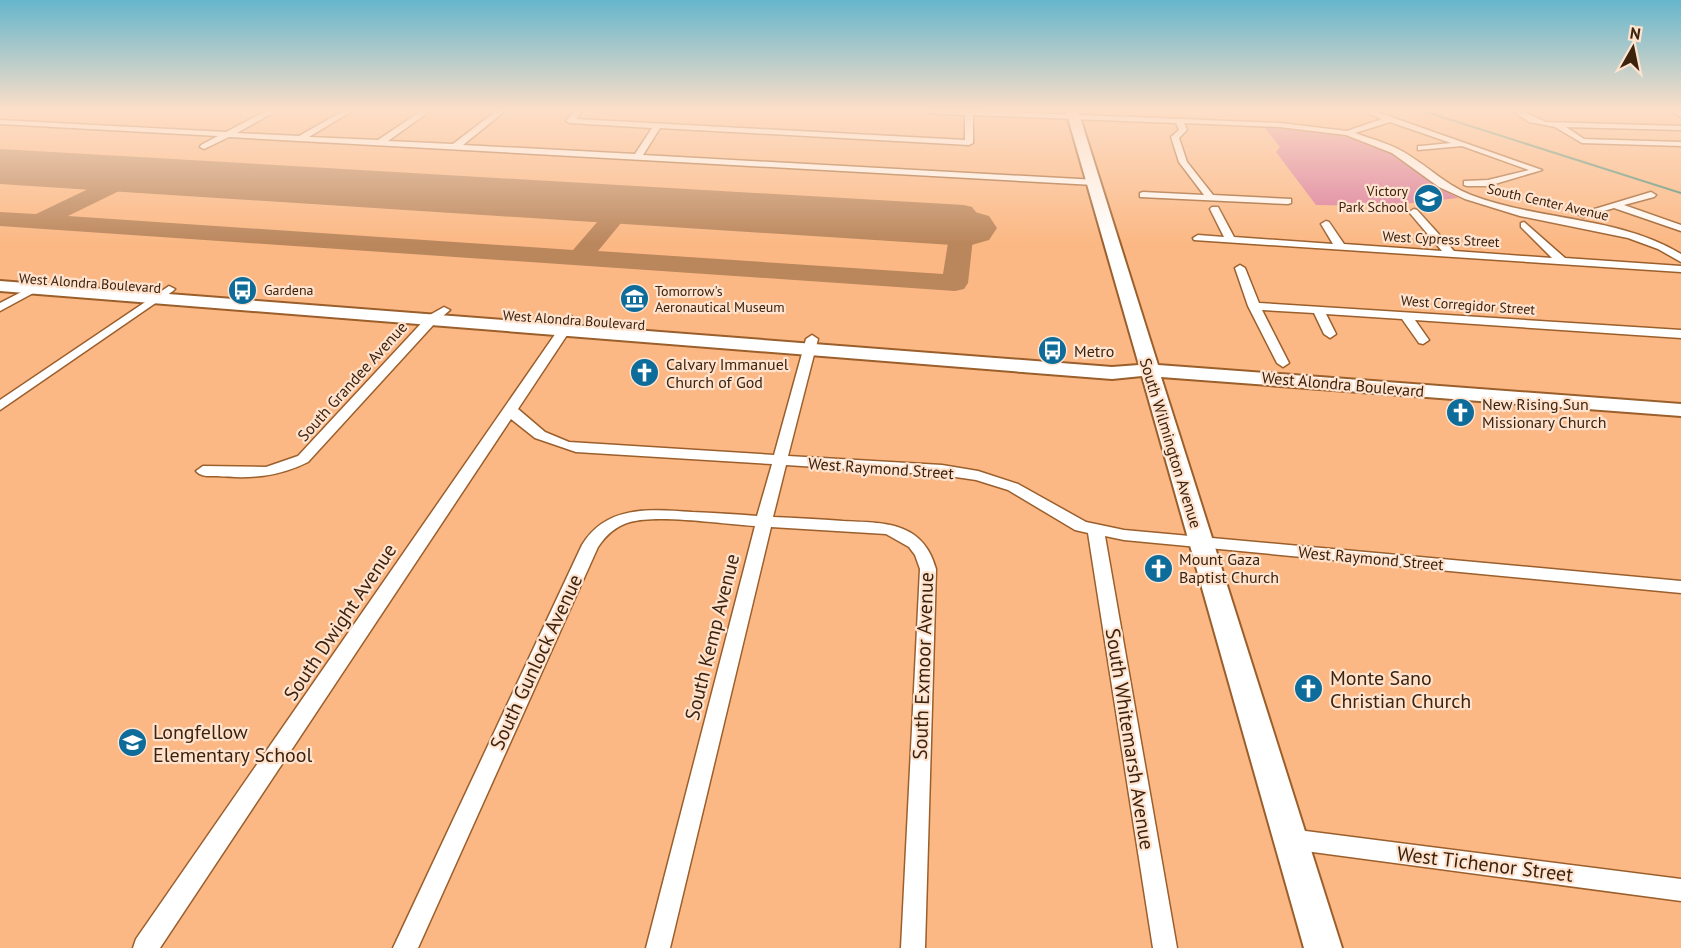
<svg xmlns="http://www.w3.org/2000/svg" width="1681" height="948" font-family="'PT Sans',sans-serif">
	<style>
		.green { fill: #d97a9c }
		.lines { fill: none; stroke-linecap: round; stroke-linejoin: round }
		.stream { stroke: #418b76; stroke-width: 2 }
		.taxiway { fill: #ba865c; fill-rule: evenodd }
		.runway { fill: #ba865c; fill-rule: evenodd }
		.minor-casing { stroke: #9b5f2c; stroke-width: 3 }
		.secondary-casing { stroke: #9b5f2c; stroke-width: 4 }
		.minor { fill: #fff; fill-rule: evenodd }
		.secondary { fill: #fff; fill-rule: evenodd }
		.labels { text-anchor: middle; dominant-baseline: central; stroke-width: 4.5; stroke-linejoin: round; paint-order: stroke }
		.far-poi-label { font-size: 14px; fill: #3c230e; stroke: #ffe3ce; text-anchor: start }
		.far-street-label { font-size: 14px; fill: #3c230e; stroke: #ffe3ce }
		.poi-label { font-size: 16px; fill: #3c230e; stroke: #ffe3ce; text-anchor: start }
		.street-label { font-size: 16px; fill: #3c230e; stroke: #ffe3ce }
		.near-street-label { font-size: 20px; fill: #3c230e; stroke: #ffe3ce }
		.near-poi-label { font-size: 20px; fill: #3c230e; stroke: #ffe3ce; text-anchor: start }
	</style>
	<rect width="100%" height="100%" fill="#fbb884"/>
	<path class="green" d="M 1263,126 C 1306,128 1355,131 1393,155 C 1417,170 1432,185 1458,198 L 1383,206 L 1316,205 L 1276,152 L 1280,147 Z"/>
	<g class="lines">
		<path class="stream" d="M 1423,111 L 1681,193"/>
		<path class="taxiway" d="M 0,149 L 964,205 L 972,207 L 976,212 L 968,283 L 964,289 L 955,291 L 0,226 L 0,212 L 36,214 L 130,169 L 0,161 ZM 160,171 L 618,198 L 573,250 L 68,216 ZM 640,200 L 952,218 L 943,274 L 598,251 Z"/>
		<path class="runway" d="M 0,154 L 968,210 L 989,216 L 997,228 L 989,240 L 968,246 L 0,184 Z"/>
		<defs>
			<path id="minor" d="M 266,111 L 276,111 L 237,133 L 299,136 L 343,111 L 352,111 L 309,137 L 378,140 L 421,111 L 430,111 L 388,141 L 453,144 L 496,111 L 505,111 L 463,145 L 635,154 L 652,128 L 570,123 L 566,121 L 574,111 L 582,111 L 576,119 L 965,140 L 965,115 L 928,113 L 924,111 L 983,111 L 1280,123 L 1347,131 L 1382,119 L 1363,111 L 1374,111 L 1542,170 L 1488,186 L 1467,186 L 1464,185 L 1464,181 L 1488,180 L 1529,170 L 1462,146 L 1418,150 L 1418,146 L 1421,146 L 1451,143 L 1390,122 L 1355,133 C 1369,138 1384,142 1398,149 C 1424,162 1443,184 1471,195 C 1539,221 1619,216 1681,254 L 1681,262 L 1658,249 L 1628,238 L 1520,216 L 1465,199 L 1439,187 L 1392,153 L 1346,135 L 1280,127 L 1184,123 L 1187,130 L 1179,138 L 1187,162 L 1213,195 L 1291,199 L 1291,203 L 1288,204 L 1140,197 L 1140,193 L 1143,192 L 1204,195 L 1179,162 L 1171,137 L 1179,130 L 1176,123 L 973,115 L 973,143 L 969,145 L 660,128 L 643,155 L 1097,180 L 1099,182 L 1094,185 L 229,137 L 204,149 L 200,147 L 201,145 L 218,136 L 0,124 L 0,120 L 226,132 Z
				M 1513,111 L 1522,111 L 1546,122 L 1681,126 L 1681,130 L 1566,127 L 1584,139 L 1681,142 L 1681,146 L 1582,143 L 1555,127 L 1529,122 Z
				M 1670,111 L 1681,112 L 1681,117 Z
				M 1651,192 L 1656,195 L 1654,197 L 1624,205 L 1681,225 L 1681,231 L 1614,208 L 1583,217 L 1578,214 Z
				M 1212,207 L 1218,207 L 1234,237 L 1333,244 L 1321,224 L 1326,221 L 1329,222 L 1344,244 L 1442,251 L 1409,212 L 1414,209 L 1417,210 L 1454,251 L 1552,258 L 1521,227 L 1521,223 L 1524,222 L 1565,258 L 1681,266 L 1681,272 L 1194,240 L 1193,238 L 1198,235 L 1224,237 L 1210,209 Z
				M 1240,265 L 1245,268 L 1259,303 L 1681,330 L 1681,338 L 1415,320 L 1429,340 L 1423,344 L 1419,343 L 1402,319 L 1326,314 L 1336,334 L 1330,338 L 1324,334 L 1314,313 L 1262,310 L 1289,363 L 1283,367 L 1277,363 L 1248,306 L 1235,268 Z
				M 33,286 L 39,289 L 37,291 L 0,311 L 0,303 Z
				M 169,286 L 175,289 L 173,291 L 0,410 L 0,400 Z
				M 444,307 L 450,310 L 436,322 L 308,462 C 278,477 250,479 217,476 C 209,476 201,477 196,471 L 203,466 L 266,467 L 298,456 L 428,316 Z
				M 571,316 L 577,320 L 518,409 L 545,432 L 569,442 L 774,455 L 806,339 L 812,335 L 818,339 L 788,456 L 942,465 L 978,471 L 1018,484 L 1086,522 L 1124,530 L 1681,581 L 1681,593 L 1124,540 L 1105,536 L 1177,948 L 1153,948 L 1088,533 L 1075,530 L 1008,490 L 976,480 L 942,475 L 786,465 L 773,517 C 796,518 819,519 843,521 C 884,523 923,521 936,569 L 925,948 L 901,948 L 920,569 L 915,555 L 909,547 L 886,534 L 771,527 L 670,948 L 646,948 L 755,526 C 722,524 659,514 630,522 C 616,526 606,535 598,547 L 418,948 L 393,948 L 582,545 C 606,505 650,509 692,512 C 714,513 736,514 757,516 L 772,464 L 576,452 L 535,438 L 511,419 L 160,948 L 133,948 L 136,939 L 567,317 Z
				M 1290,829 L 1681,879 L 1681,901 L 1290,849 L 1282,846 L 1279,839 L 1282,832 Z"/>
			<path id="secondary" d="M 1066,111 L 1078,111 L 1158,365 L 1681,404 L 1681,416 L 1161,377 L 1342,948 L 1304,948 L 1142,376 L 1112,379 L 0,291 L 0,281 L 1112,367 L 1139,365 Z"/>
		</defs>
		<use href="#minor" class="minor-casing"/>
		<use href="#secondary" class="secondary-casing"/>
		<use href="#minor" class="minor"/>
		<use href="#secondary" class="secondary"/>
	</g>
	<linearGradient id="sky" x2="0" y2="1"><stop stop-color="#66b6cc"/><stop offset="0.45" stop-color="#fddfc8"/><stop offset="1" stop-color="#fddfc8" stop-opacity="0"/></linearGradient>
	<rect width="1681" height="244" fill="url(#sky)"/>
	<defs>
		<symbol id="school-disc" viewBox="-11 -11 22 22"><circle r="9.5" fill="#0d6c9a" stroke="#ffe3ce"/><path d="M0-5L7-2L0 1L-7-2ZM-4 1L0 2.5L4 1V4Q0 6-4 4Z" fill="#fff"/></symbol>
		<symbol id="bus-disc" viewBox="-11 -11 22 22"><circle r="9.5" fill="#0d6c9a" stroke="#ffe3ce"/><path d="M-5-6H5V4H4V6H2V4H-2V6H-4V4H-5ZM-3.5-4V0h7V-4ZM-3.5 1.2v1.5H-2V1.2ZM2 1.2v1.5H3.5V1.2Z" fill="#fff"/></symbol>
		<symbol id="museum-disc" viewBox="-11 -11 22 22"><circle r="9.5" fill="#0d6c9a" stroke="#ffe3ce"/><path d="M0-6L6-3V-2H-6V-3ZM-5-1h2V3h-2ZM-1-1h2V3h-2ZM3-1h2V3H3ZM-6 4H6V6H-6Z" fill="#fff"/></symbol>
		<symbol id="church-disc" viewBox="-11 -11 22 22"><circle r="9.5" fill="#0d6c9a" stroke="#ffe3ce"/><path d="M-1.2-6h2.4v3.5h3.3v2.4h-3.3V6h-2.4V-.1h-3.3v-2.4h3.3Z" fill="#fff"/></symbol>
	</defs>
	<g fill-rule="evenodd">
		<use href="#school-disc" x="1412" y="182" width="33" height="33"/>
		<use href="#bus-disc" x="226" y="274" width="33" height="33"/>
		<use href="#museum-disc" x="618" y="282" width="33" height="33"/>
		<use href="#bus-disc" x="1036" y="334" width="33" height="33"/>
		<use href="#church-disc" x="628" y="356" width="33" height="33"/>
		<use href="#church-disc" x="1444" y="396" width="33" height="33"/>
		<use href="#church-disc" x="1142" y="552" width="33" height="33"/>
		<use href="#church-disc" x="1292" y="672" width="33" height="33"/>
		<use href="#school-disc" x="116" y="726" width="33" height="33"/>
	</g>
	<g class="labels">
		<g class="far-poi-label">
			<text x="1408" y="191" text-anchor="end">Victory<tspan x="1408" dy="16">Park School</tspan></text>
			<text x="264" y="290">Gardena</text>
			<text x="655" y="291">Tomorrow's<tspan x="655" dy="16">Aeronautical Museum</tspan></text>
		</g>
		<g class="far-street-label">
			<text transform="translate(1548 202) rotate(13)">South Center Avenue</text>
			<text transform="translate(1441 239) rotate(3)">West Cypress Street</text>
			<text transform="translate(90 283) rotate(4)">West Alondra Boulevard</text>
			<text transform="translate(1468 305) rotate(4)">West Corregidor Street</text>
			<text transform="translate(574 320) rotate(4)">West Alondra Boulevard</text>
		</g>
		<g class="poi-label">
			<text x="1074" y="351">Metro</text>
			<text x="666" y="364">Calvary Immanuel<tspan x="666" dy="18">Church of God</tspan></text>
			<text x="1482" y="404">New Rising Sun<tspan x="1482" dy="18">Missionary Church</tspan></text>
			<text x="1179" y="559">Mount Gaza<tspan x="1179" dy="18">Baptist Church</tspan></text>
		</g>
		<g class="street-label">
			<text transform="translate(352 381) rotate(-48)">South Grandee Avenue</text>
			<text transform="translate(1343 384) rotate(5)">West Alondra Boulevard</text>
			<text transform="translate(1171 443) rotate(73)">South Wilmington Avenue</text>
			<text transform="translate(881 468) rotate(4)">West Raymond Street</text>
			<text transform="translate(1371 558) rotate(5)">West Raymond Street</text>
		</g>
		<g class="near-street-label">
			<text transform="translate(340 622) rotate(-56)">South Dwight Avenue</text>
			<text transform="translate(712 637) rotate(-76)">South Kemp Avenue</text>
			<text transform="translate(536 662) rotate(-65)">South Gunlock Avenue</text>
			<text transform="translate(923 666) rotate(-88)">South Exmoor Avenue</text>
			<text transform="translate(1130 739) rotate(81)">South Whitemarsh Avenue</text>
			<text transform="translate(1485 864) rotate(7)">West Tichenor Street</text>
		</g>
		<g class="near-poi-label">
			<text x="1330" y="678">Monte Sano<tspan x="1330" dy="23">Christian Church</tspan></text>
			<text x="153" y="732">Longfellow<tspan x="153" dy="23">Elementary School</tspan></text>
		</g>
	</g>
	<g transform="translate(1633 48) rotate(9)" stroke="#ffe3ce" stroke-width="4.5" paint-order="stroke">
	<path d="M0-4.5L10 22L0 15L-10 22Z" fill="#3c230e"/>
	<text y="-9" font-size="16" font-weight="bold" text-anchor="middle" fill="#3c230e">N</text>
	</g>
</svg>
